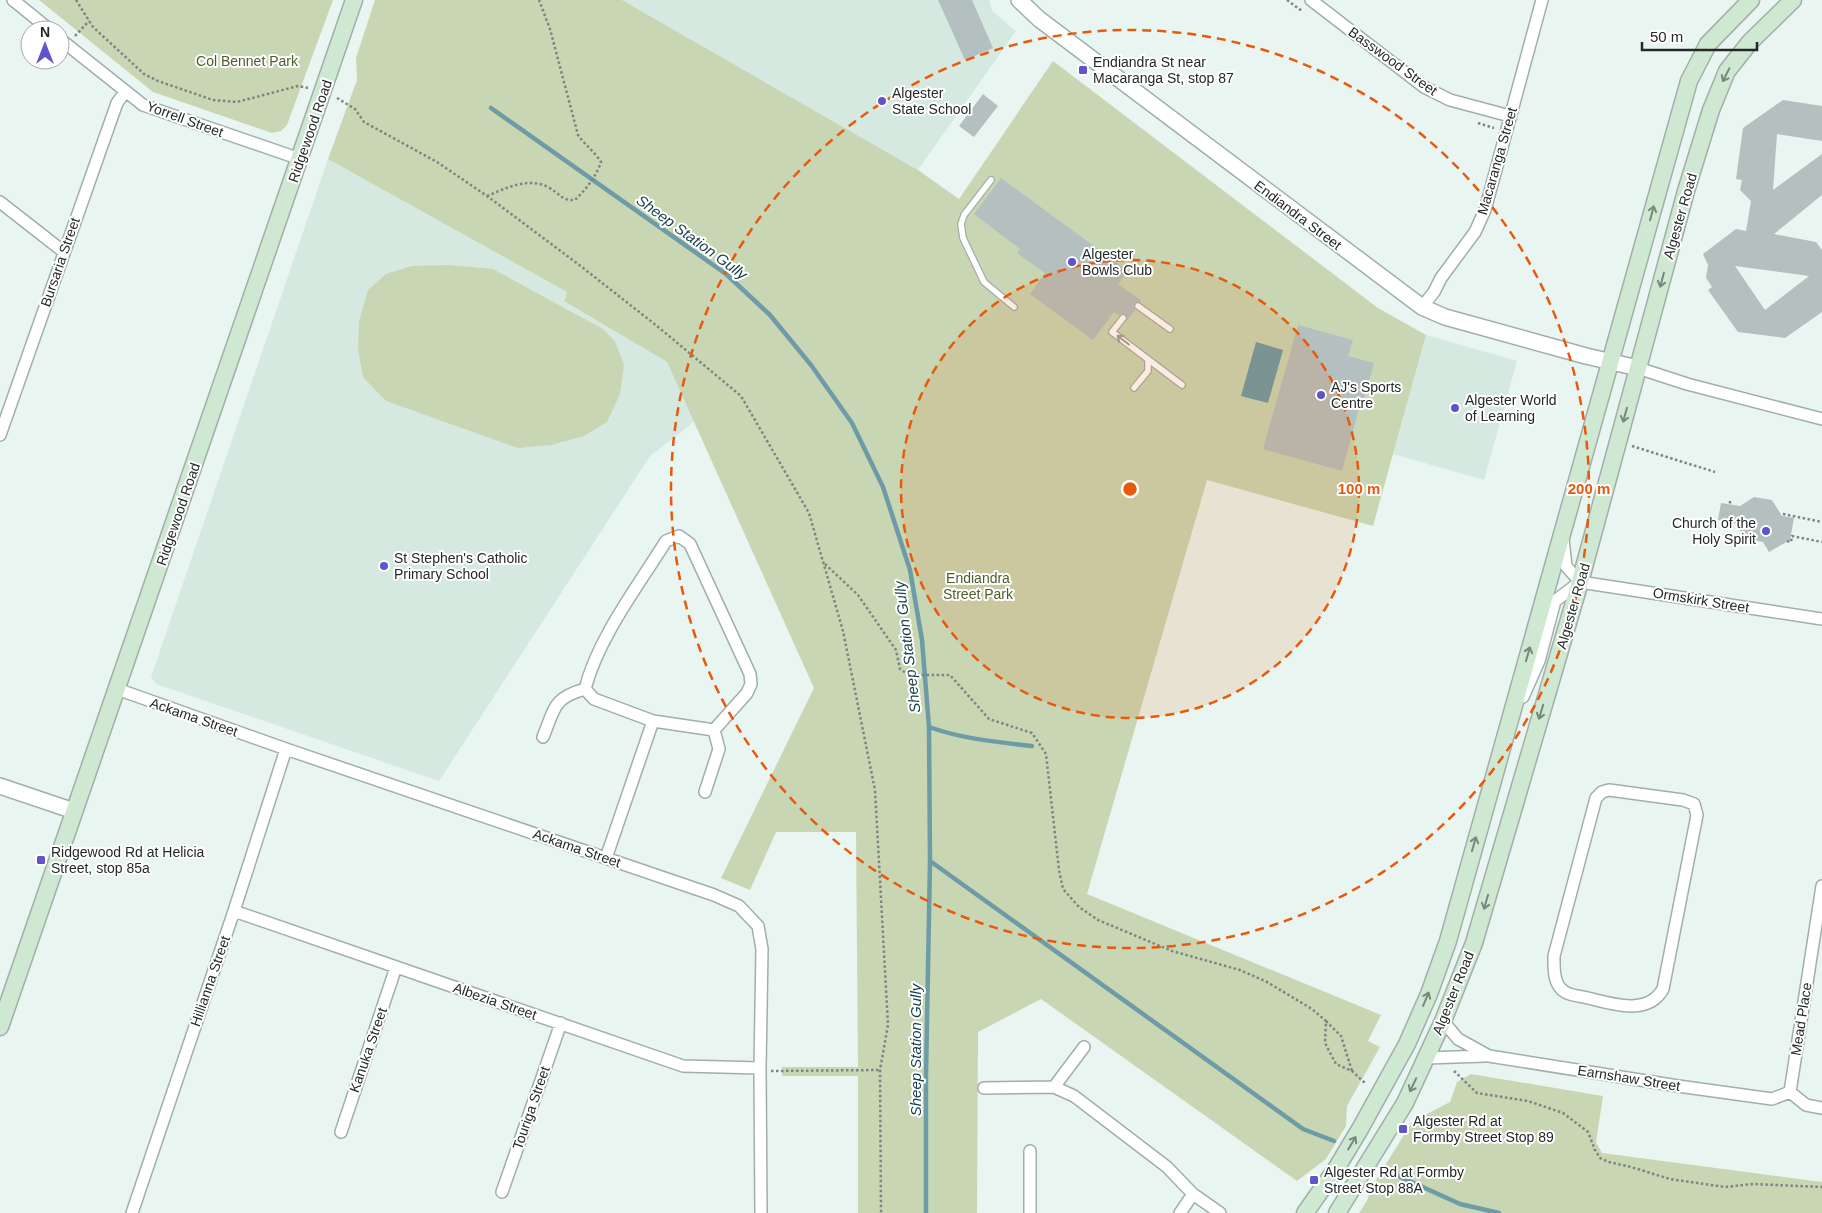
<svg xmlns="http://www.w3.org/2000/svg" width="1822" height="1213" font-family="Helvetica,sans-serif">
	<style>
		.built { fill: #d5e9e1 }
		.green { fill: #c8d6b3 }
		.water { fill: #6d9ba6 }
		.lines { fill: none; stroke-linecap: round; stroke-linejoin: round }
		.stream { stroke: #6d9ba6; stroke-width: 4.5 }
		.building { fill: #b3c0bf; fill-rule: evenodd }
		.service-casing { stroke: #a2aea9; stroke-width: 8 }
		.minor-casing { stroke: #a2aea9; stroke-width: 14 }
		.tertiary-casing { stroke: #a2aea9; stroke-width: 18 }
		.secondary-casing { stroke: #a2aea9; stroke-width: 19 }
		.path { stroke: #7d8582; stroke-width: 2.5; stroke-dasharray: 2.5 2.5; stroke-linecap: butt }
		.service { stroke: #fff; stroke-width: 5.5 }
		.minor { stroke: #fff; stroke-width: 11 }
		.tertiary { stroke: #fff; stroke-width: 15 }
		.secondary { stroke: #cee8d2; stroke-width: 16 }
		.oneway { stroke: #79887c }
		.oneway2 { stroke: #9c9f9e }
		.ring { fill: none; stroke: #e8590c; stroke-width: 2.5; stroke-dasharray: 9 6 }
		.poi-dot { fill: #5f54cc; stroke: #fff; stroke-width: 2 }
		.labels { text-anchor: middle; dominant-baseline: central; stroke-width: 4; stroke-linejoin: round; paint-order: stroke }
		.park-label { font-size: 14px; fill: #4d5f29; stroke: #fff }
		.street-label { font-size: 14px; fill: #242927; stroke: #fff }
		.poi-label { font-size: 14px; fill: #242927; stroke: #fff; text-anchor: start }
		.water-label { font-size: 15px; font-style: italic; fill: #123e47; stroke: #fff }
		.centre { fill: #e8590c; stroke: #fff; stroke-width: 2.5 }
		.ring-label { font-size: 15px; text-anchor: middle; font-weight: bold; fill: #e8590c; stroke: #fff; stroke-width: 4; stroke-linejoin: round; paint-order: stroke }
	</style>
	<rect width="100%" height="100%" fill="#e9f5f0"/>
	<path class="built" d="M 622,0 L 989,0 L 992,11 L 1016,31 L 918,170 Z
		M 328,159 L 567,292 L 564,301 L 667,362 L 694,422 L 650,456 L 439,781 L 156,684 L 151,677 Z
		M 1426,335 L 1517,361 L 1484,480 L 1393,454 Z"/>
	<path class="green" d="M 39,0 L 333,0 L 287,125 L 281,131 L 272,133 L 153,92 Z
		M 375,0 L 622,0 L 918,170 L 959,199 L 1053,61 L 1378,308 L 1426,335 L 1373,526 L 1207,480 L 1087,894 L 1381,1015 L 1368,1041 L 1380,1047 L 1347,1106 L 1346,1126 L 1326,1159 L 1297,1181 L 1041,999 L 978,1032 L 977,1213 L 858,1213 L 858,1076 L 782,1076 L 782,1067 L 858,1067 L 856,832 L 776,832 L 750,890 L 721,878 L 814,688 L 667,362 L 564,301 L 567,292 L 328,159 L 357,80 L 356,58 Z
		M 449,265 L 493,269 L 603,329 L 615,341 L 624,365 L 620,394 L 607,422 L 584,436 L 551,445 L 518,448 L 386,401 L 363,377 L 358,349 L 359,321 L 368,290 L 386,274 L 412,266 Z
		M 1471,1074 L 1603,1096 L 1596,1142 L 1602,1153 L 1822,1182 L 1822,1213 L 1359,1213 L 1367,1201 L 1371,1188 L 1412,1122 L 1450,1102 L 1457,1082 Z"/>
	<path class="water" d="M 1256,342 L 1283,350 L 1268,403 L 1241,396 Z"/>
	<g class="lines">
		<path class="stream" d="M 491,108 L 726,274 L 770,315 L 811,365 L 852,423 L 883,487 L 910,570 L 922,640 L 929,727 L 930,861 L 926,1075 L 926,1213
			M 929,727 C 963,739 996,742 1032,746
			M 930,861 L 1303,1129 L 1334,1141
			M 1383,1169 L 1460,1204 L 1499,1213"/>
	</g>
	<path class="building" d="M 938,0 L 972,0 L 993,48 L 965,60 Z
		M 983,94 L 998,106 L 974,137 L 959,126 Z
		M 1783,100 L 1822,106 L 1822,141 L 1777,134 L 1773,190 L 1822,154 L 1822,195 L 1774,234 L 1816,242 L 1822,250 L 1822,312 L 1785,338 L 1738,332 L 1708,290 L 1712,287 L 1706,278 L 1708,265 L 1703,254 L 1736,229 L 1746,231 L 1751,201 L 1740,190 L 1742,180 L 1736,179 L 1743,128 ZM 1735,266 L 1809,276 L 1765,310 Z
		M 1001,178 L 1128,271 L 1118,284 L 1142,301 L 1135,303 L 1133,306 L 1135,310 L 1127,321 L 1127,317 L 1125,314 L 1122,314 L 1119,315 L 1114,312 L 1093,340 L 1030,294 L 1045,273 L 1017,253 L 1020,249 L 974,214 Z
		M 1298,325 L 1353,340 L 1348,356 L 1374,363 L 1362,406 L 1360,405 L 1342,471 L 1263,449 Z
		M 1754,497 L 1772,500 L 1782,516 L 1794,518 L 1790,540 L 1769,552 L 1763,542 L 1744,538 L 1737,524 L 1718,520 L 1721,503 L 1740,506 Z"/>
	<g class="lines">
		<defs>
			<path id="service" d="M 991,180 L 964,215 L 961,224 L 963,238 L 984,282 L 1014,307
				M 1138,306 L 1170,329
				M 1123,318 L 1112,332 L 1182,385
				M 1134,388 L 1148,371 L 1148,359"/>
			<path id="minor" d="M 13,0 L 50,30
				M 1311,0 L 1424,87 L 1450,100 L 1510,116
				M 60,39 L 143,105 L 300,159
				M 0,202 L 64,252
				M 1422,307 L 1434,292 L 1441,278 L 1475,232 L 1485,210 L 1542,0
				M 1638,368 L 1687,384 L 1822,419
				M 0,435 L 117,103 L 125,92
				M 1563,539 L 1566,566 L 1580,582
				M 1580,582 L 1822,619
				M 117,689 L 286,749 L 714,895 L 739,906 L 758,926 L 762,949 L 760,1068 L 761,1213
				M 1523,697 L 1539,661 L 1555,601 L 1580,582
				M 543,737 C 555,708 553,698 585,689
				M 1609,790 L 1683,800 L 1694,804 L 1697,815 L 1663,989 C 1648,1016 1612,1004 1588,998 C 1581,996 1571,996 1565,992 C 1553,985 1554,968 1554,956 L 1596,798 L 1602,792 Z
				M 705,792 L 719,749 L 714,730
				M 606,858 L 653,721 L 714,730 L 747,693 L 751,684 L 750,674 L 690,544 L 679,536 L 666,541 C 638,586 598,638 585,689 L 594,699 L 653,721
				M 234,911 L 683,1066 L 760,1068
				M 1443,1021 L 1458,1039 L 1489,1056 L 1678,1086 L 1772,1099 L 1790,1092 L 1806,1105 L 1822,1108
				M 1426,1058 L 1485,1056
				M 1054,1087 L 1084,1047
				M 984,1088 L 1054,1087 L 1074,1096 L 1167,1167 L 1193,1194 L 1220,1213
				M 1790,1092 L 1822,886
				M 341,1132 L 396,967
				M 1030,1151 L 1030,1213
				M 502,1192 L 561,1023
				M 132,1213 L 234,911 L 286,749
				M 1180,1213 L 1193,1194"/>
			<path id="tertiary" d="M 1019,0 L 1039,19 L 1422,307 L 1445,317 L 1586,356 L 1638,368
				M 0,786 L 74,811"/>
			<path id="secondary" d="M 0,1027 L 354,0
				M 1305,1213 L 1336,1169 L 1360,1129 L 1407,1044 L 1429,994 L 1448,941 L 1689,81 L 1708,44 L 1751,0
				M 1337,1213 L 1405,1103 L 1443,1021 L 1474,943 L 1580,582 L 1686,191 L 1711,110 L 1727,71 L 1750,42 L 1793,0"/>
		</defs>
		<use href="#service" class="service-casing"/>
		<use href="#minor" class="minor-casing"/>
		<use href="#tertiary" class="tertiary-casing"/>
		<use href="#secondary" class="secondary-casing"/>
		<path class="path" d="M 76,0 L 93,27 L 144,74 L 158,81 L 213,100 L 237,102 L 298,86 L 308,88
			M 1287,0 L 1302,11
			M 75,36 L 89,21
			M 337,98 L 355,109 L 364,122 L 437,162 L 487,196 L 578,264 L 657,326 L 741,396 L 809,513 L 843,631 L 875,790 L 888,1025 L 880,1070 L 881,1213
			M 1478,123 L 1494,128
			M 487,196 C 506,188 528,177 548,187 C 559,193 562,201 575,200 C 586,189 596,177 601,162 C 595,152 585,145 578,135 L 550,29 L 539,0
			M 1632,446 L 1715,472
			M 1730,501 L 1730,504
			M 1783,514 L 1822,522
			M 1787,541 L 1791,542 L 1792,536 L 1822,542
			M 825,564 L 858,595 L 896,650 L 900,669 L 909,675 L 950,675 L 989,719 L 1032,733 L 1046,754 L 1059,870 L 1063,889 L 1079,907 L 1098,920 L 1172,951 L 1240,970 L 1267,982 L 1312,1009 L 1326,1021 L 1325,1043 L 1336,1064 L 1352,1071 L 1366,1084
			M 1326,1021 L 1341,1036 L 1352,1071
			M 771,1071 L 880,1070
			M 1454,1071 L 1477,1093 L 1528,1101 L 1563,1113 L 1588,1132 L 1595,1150 L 1600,1158 L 1609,1162 L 1631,1167 L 1670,1179 L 1725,1187 L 1753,1184 L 1822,1187"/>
		<use href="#service" class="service"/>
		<use href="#minor" class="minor"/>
		<use href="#tertiary" class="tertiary"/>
		<use href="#secondary" class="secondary"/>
	</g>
	<defs><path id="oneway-shaft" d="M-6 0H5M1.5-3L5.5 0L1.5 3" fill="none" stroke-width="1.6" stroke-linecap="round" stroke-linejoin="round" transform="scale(1.25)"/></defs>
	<g class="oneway">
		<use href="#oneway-shaft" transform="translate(1726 75) rotate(117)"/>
		<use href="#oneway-shaft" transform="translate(1652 213) rotate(-75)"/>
		<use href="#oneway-shaft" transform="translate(1662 280) rotate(105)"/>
		<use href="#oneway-shaft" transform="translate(1625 415) rotate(105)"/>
		<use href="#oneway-shaft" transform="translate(1528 654) rotate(-74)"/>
		<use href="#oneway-shaft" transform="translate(1541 712) rotate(107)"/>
		<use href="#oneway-shaft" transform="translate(1474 844) rotate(-74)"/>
		<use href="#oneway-shaft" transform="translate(1486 902) rotate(106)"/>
		<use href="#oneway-shaft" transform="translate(1426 999) rotate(-67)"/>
		<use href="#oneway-shaft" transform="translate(1413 1085) rotate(115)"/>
		<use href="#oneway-shaft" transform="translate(1352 1143) rotate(-59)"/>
	</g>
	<use class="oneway2" href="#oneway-shaft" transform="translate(1123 340) rotate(-143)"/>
	<circle cx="1130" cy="489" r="229" fill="#e8590c" fill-opacity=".12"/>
	<g class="ring">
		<circle cx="1130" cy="489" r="229"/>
		<circle cx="1130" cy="489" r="459"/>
	</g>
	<g class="poi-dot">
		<rect x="1078" y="65" width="10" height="10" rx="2.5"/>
		<circle cx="882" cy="101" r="5"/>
		<circle cx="1072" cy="262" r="5"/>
		<circle cx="1321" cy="395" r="5"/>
		<circle cx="1455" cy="408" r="5"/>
		<circle cx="1766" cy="531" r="5"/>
		<circle cx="384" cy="566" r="5"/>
		<rect x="36" y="855" width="10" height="10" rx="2.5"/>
		<rect x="1398" y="1124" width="10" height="10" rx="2.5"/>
		<rect x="1309" y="1175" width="10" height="10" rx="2.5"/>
	</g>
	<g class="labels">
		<g class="park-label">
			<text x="247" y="61">Col Bennet Park</text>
			<text x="978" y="578">Endiandra<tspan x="978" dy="16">Street Park</tspan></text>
		</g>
		<g class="street-label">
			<text transform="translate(1393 61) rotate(36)">Basswood Street</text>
			<text transform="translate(185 119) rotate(20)">Yorrell Street</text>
			<text transform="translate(310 131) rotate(-71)">Ridgewood Road</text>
			<text transform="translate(1497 161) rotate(-74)">Macaranga Street</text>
			<text transform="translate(1298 215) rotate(37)">Endiandra Street</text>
			<text transform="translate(1680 216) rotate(-74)">Algester Road</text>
			<text transform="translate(60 262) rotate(-71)">Bursaria Street</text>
			<text transform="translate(178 514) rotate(-71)">Ridgewood Road</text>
			<text transform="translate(1701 600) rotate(9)">Ormskirk Street</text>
			<text transform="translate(1573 606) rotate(-74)">Algester Road</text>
			<text transform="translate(194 717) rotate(19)">Ackama Street</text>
			<text transform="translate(577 848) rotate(19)">Ackama Street</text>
			<text transform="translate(210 981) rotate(-71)">Hillianna Street</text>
			<text transform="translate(1453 993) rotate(-68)">Algester Road</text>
			<text transform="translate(495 1001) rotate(19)">Albezia Street</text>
			<text transform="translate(1801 1019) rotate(-81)">Mead Place</text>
			<text transform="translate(368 1050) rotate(-71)">Kanuka Street</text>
			<text transform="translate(1629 1078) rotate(9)">Earnshaw Street</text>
			<text transform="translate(531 1108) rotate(-71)">Touriga Street</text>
		</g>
		<g class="poi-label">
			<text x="1093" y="62">Endiandra St near<tspan x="1093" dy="16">Macaranga St, stop 87</tspan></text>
			<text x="892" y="93">Algester<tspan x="892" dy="16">State School</tspan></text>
			<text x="1082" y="254">Algester<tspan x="1082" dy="16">Bowls Club</tspan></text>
			<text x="1331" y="387">AJ's Sports<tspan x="1331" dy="16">Centre</tspan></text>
			<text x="1465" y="400">Algester World<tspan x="1465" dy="16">of Learning</tspan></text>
			<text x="1756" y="523" text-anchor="end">Church of the<tspan x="1756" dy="16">Holy Spirit</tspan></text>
			<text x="394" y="558">St Stephen's Catholic<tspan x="394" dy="16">Primary School</tspan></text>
			<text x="51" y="852">Ridgewood Rd at Helicia<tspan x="51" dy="16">Street, stop 85a</tspan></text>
			<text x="1413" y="1121">Algester Rd at<tspan x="1413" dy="16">Formby Street Stop 89</tspan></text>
			<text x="1324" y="1172">Algester Rd at Formby<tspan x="1324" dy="16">Street Stop 88A</tspan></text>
		</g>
		<g class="water-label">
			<text transform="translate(692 237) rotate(36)">Sheep Station Gully</text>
			<text transform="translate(907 647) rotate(-97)">Sheep Station Gully</text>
			<text transform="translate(915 1050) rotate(-90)">Sheep Station Gully</text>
		</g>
	</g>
	<circle cx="1130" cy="489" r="8" class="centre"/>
	<g class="ring-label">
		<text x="1359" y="494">100 m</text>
		<text x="1589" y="494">200 m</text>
	</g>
	<g transform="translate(45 45)"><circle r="24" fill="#ffffff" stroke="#a7a9a9"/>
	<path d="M0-4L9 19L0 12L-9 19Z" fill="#5f54cc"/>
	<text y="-8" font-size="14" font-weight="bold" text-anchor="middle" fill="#242927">N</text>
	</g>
	<path d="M1642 42v8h115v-8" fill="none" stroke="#242927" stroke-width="2.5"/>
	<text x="1650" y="42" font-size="15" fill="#242927" stroke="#ffffff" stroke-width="4" paint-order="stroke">50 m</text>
</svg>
